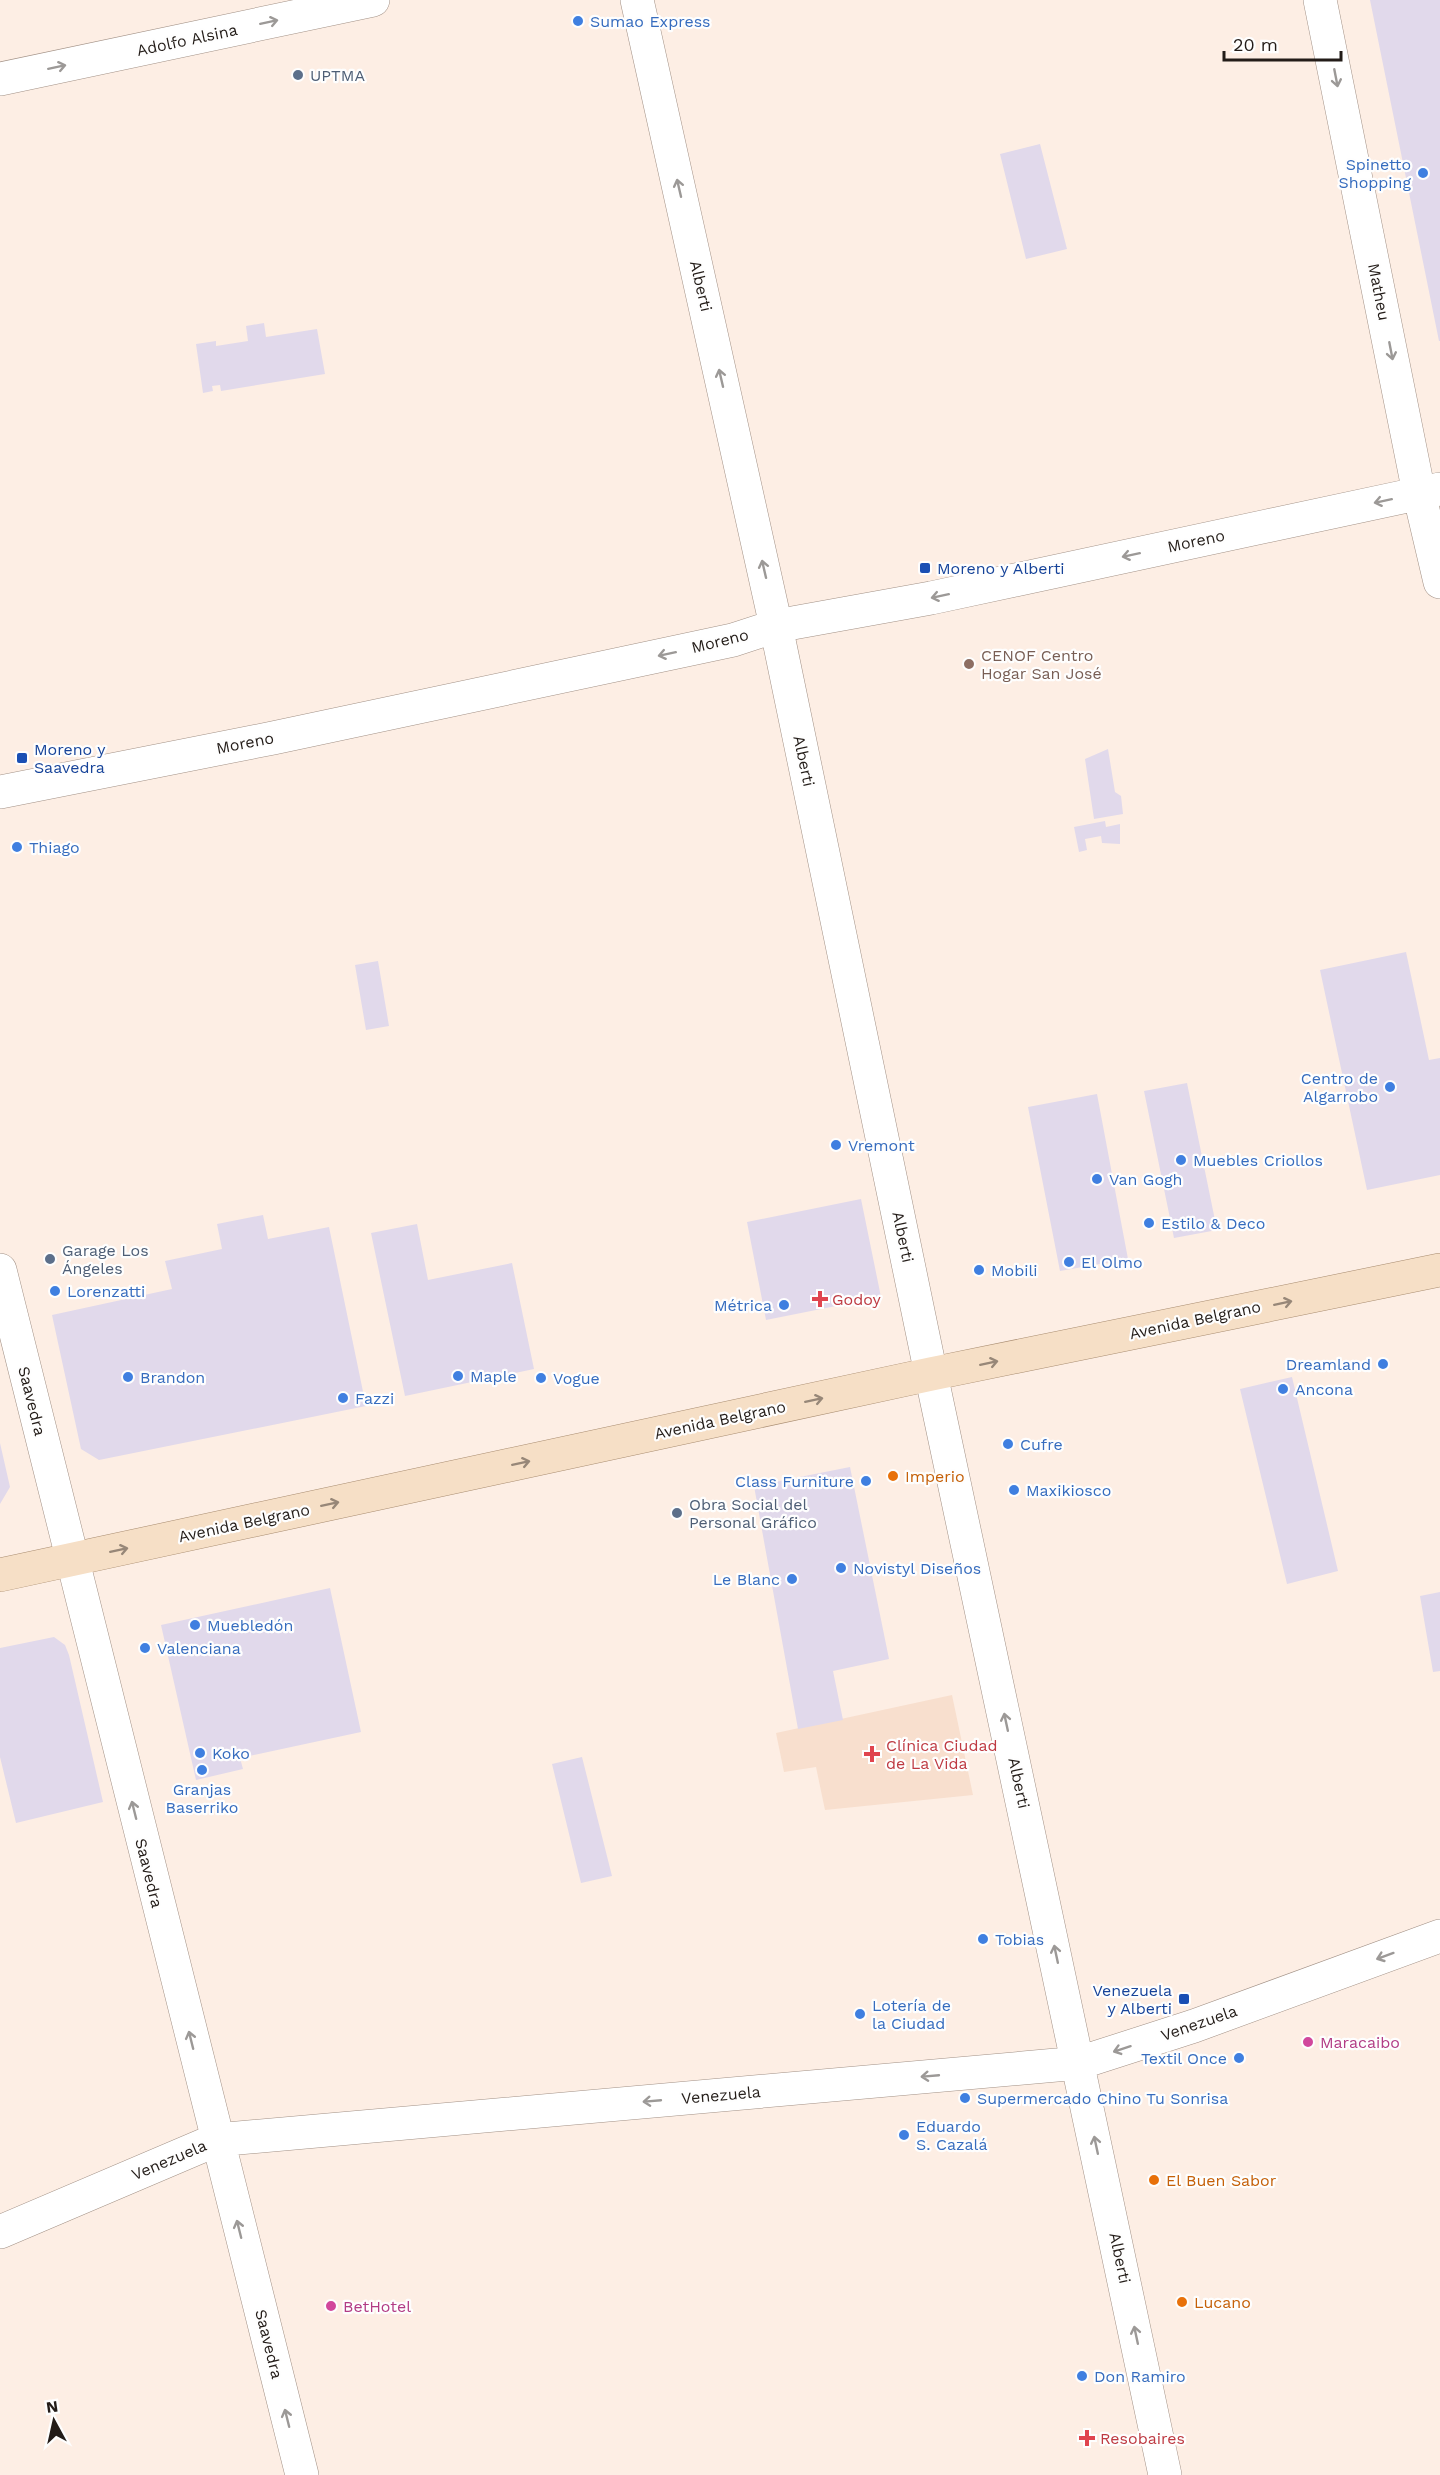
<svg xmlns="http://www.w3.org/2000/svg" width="1440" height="2475" font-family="'Work Sans',sans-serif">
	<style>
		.built { fill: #f8dfce }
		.building { fill: #e1d9eb }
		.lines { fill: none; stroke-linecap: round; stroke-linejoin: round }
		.minor-casing { stroke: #a29186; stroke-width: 34 }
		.major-casing { stroke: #a88c70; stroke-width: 34 }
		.minor { stroke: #fff; stroke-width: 33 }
		.major { stroke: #f6dfc6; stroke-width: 33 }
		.oneway { stroke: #9c9997 }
		.oneway2 { stroke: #978778 }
		.shop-dot { fill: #3f7fe0; stroke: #fefefe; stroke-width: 2 }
		.service-dot { fill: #5c6f8a; stroke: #fefefe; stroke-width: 2 }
		.transit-dot { fill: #1a4fb4; stroke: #fefefe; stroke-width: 2 }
		.education-dot { fill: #8d6e63; stroke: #fefefe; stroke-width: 2 }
		.health-dot { fill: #e0444e; stroke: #fefefe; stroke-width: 2 }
		.food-dot { fill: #e8710a; stroke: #fefefe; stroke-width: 2 }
		.hotel-dot { fill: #d1479c; stroke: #fefefe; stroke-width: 2 }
		.labels { text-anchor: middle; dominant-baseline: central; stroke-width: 4.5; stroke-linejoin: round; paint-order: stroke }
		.shop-label { font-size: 16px; fill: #366cbe; stroke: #fefefe; text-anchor: start }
		.street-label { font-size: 16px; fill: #231c18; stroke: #fefefe }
		.service-label { font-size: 16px; fill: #4e5e75; stroke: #fefefe; text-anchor: start }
		.transit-label { font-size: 16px; fill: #164399; stroke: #fefefe; text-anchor: start }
		.education-label { font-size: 16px; fill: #785e54; stroke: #fefefe; text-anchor: start }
		.health-label { font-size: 16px; fill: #be3a42; stroke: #fefefe; text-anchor: start }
		.food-label { font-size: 16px; fill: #c56008; stroke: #fefefe; text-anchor: start }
		.hotel-label { font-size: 16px; fill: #b23c85; stroke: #fefefe; text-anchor: start }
	</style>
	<rect width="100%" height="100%" fill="#fdeee4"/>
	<path class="built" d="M 952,1695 L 973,1795 L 825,1810 L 816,1767 L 784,1772 L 776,1733 Z"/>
	<path class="building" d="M 1370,0 L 1440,0 L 1440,341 L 1439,341 Z
		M 1040,144 L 1067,249 L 1026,259 L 1000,154 Z
		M 264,323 L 266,337 L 317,329 L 325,374 L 221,391 L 220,385 L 212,386 L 213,391 L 203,393 L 196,344 L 216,341 L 216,346 L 248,341 L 246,326 Z
		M 1108,749 L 1115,792 L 1121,796 L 1123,814 L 1094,819 L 1085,759 Z
		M 1105,821 L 1106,827 L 1120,824 L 1120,844 L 1102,843 L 1101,836 L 1085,839 L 1087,850 L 1079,852 L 1074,827 Z
		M 1406,952 L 1429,1060 L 1440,1058 L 1440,1175 L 1367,1190 L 1320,970 Z
		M 378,961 L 389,1026 L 366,1030 L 355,965 Z
		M 1187,1083 L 1217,1230 L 1174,1238 L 1144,1091 Z
		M 1097,1094 L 1128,1259 L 1060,1271 L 1028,1107 Z
		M 861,1199 L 881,1297 L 766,1320 L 747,1222 Z
		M 263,1215 L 268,1239 L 329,1227 L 366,1406 L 99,1460 L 81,1449 L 52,1315 L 172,1289 L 165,1261 L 222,1249 L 217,1224 Z
		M 417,1224 L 428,1280 L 512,1263 L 534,1369 L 405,1396 L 371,1233 Z
		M 1292,1377 L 1338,1571 L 1287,1584 L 1240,1389 Z
		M 0,1443 L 10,1487 L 0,1504 Z
		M 850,1467 L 889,1659 L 833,1671 L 843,1720 L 798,1729 L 754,1486 Z
		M 330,1588 L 361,1732 L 240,1758 L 243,1769 L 196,1780 L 161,1625 Z
		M 1440,1592 L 1440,1671 L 1433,1672 L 1420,1596 Z
		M 54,1637 L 65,1645 L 69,1655 L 103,1802 L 16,1823 L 0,1757 L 0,1648 Z
		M 582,1757 L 612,1876 L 581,1883 L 552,1764 Z"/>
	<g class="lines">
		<defs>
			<path id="minor" d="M 637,0 L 776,626 L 931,1374 L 1165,2475
				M 1320,0 L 1419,493 L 1440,582
				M 0,79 L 373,0
				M 0,792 L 273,738 L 733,640 L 776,626 L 931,598 L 1440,489
				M 0,1270 L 302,2475
				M 0,2232 L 216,2140 L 1079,2063 L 1194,2026 L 1440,1936"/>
			<path id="major" d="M 0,1575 L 931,1374 L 1440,1270"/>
		</defs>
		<use href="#minor" class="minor-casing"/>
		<use href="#major" class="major-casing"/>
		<use href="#minor" class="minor"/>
		<use href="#major" class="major"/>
	</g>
	<defs><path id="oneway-shaft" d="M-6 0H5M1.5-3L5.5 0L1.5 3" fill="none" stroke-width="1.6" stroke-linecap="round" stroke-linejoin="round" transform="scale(1.5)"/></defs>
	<g class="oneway">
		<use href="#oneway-shaft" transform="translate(269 22) rotate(-12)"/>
		<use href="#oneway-shaft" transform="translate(57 67) rotate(-12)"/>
		<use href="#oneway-shaft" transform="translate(1336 78) rotate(79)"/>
		<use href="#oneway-shaft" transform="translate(679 188) rotate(-103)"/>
		<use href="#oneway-shaft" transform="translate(1391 351) rotate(79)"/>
		<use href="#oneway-shaft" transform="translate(721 378) rotate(-103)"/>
		<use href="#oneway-shaft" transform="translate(1383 501) rotate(168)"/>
		<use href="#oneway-shaft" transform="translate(1131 555) rotate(168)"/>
		<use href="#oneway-shaft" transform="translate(764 569) rotate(-103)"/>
		<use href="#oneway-shaft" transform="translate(940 596) rotate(168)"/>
		<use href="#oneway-shaft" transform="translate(667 654) rotate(168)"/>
		<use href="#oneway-shaft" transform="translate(1006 1722) rotate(-102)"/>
		<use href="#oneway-shaft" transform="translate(134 1810) rotate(-104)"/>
		<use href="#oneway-shaft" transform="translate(1056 1954) rotate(-102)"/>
		<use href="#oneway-shaft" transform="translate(1385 1956) rotate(160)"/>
		<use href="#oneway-shaft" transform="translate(191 2040) rotate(-104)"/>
		<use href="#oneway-shaft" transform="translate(1122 2049) rotate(162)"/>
		<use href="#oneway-shaft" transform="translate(930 2076) rotate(175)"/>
		<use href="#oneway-shaft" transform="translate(652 2101) rotate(175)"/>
		<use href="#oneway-shaft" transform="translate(1096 2145) rotate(-102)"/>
		<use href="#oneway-shaft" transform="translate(239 2229) rotate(-104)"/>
		<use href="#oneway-shaft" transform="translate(1136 2335) rotate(-102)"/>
		<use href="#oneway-shaft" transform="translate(287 2418) rotate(-104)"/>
	</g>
	<g class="oneway2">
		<use href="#oneway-shaft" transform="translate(1283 1303) rotate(-12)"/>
		<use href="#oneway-shaft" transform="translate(989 1363) rotate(-12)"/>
		<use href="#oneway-shaft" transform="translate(814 1400) rotate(-12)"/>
		<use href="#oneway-shaft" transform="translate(521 1463) rotate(-12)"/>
		<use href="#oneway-shaft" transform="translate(330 1504) rotate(-12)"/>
		<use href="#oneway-shaft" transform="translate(119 1550) rotate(-12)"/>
	</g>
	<g class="shop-dot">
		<circle cx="578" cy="21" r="6"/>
		<circle cx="1423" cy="173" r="6"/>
		<circle cx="17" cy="847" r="6"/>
		<circle cx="1390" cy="1087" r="6"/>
		<circle cx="836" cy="1145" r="6"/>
		<circle cx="1181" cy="1160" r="6"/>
		<circle cx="1097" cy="1179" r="6"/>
		<circle cx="1149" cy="1223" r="6"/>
		<circle cx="1069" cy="1262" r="6"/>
		<circle cx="979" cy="1270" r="6"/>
		<circle cx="55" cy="1291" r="6"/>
		<circle cx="784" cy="1305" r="6"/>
		<circle cx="1383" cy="1364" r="6"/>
		<circle cx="458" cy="1376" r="6"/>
		<circle cx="128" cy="1377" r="6"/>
		<circle cx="541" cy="1378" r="6"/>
		<circle cx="1283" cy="1389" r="6"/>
		<circle cx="343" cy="1398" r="6"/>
		<circle cx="1008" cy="1444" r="6"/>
		<circle cx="866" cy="1481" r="6"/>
		<circle cx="1014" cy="1490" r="6"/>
		<circle cx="841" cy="1568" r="6"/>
		<circle cx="792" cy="1579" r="6"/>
		<circle cx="195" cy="1625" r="6"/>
		<circle cx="145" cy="1648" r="6"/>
		<circle cx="200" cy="1753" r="6"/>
		<circle cx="202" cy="1770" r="6"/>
		<circle cx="983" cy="1939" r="6"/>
		<circle cx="860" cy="2014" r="6"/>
		<circle cx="1239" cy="2058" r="6"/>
		<circle cx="965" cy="2098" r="6"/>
		<circle cx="904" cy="2135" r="6"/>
		<circle cx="1082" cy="2376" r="6"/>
	</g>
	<g class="service-dot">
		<circle cx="298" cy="75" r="6"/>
		<circle cx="50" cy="1259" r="6"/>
		<circle cx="677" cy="1513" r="6"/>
	</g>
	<g class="transit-dot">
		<rect x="919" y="562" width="12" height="12" rx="3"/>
		<rect x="16" y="752" width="12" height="12" rx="3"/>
		<rect x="1178" y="1993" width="12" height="12" rx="3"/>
	</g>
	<circle class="education-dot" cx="969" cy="664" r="6"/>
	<g class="health-dot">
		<path d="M817 1290h6v6h6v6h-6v6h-6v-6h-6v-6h6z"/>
		<path d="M869 1745h6v6h6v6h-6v6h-6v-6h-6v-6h6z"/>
		<path d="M1084 2429h6v6h6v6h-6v6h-6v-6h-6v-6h6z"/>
	</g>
	<g class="food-dot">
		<circle cx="893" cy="1476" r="6"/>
		<circle cx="1154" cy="2180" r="6"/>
		<circle cx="1182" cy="2302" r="6"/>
	</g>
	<g class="hotel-dot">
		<circle cx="1308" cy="2042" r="6"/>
		<circle cx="331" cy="2306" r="6"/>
	</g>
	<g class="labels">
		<g class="shop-label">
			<text x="590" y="21">Sumao Express</text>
			<text x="1411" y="164" text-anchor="end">Spinetto<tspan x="1411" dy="18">Shopping</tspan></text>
			<text x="29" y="847">Thiago</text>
			<text x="1378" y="1078" text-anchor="end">Centro de<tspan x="1378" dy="18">Algarrobo</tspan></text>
			<text x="848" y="1145">Vremont</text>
			<text x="1193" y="1160">Muebles Criollos</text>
			<text x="1109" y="1179">Van Gogh</text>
			<text x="1161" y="1223">Estilo &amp; Deco</text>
			<text x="1081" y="1262">El Olmo</text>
			<text x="991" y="1270">Mobili</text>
			<text x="67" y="1291">Lorenzatti</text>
			<text x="772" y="1305" text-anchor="end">Métrica</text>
			<text x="1371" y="1364" text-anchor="end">Dreamland</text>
			<text x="470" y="1376">Maple</text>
			<text x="140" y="1377">Brandon</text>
			<text x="553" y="1378">Vogue</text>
			<text x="1295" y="1389">Ancona</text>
			<text x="355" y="1398">Fazzi</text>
			<text x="1020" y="1444">Cufre</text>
			<text x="854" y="1481" text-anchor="end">Class Furniture</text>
			<text x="1026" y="1490">Maxikiosco</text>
			<text x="853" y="1568">Novistyl Diseños</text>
			<text x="780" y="1579" text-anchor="end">Le Blanc</text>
			<text x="207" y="1625">Muebledón</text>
			<text x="157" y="1648">Valenciana</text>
			<text x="212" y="1753">Koko</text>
			<text x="202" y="1789" text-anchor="middle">Granjas<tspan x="202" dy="18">Baserriko</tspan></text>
			<text x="995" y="1939">Tobias</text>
			<text x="872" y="2005">Lotería de<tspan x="872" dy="18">la Ciudad</tspan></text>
			<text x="1227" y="2058" text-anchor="end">Textil Once</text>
			<text x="977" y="2098">Supermercado Chino Tu Sonrisa</text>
			<text x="916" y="2126">Eduardo<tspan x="916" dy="18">S. Cazalá</tspan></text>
			<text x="1094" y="2376">Don Ramiro</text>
		</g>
		<g class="street-label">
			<text transform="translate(187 40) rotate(-12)">Adolfo Alsina</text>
			<text transform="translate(701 286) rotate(77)">Alberti</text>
			<text transform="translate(1379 292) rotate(79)">Matheu</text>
			<text transform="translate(1196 541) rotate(-12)">Moreno</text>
			<text transform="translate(720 641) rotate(-14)">Moreno</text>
			<text transform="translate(245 743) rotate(-11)">Moreno</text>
			<text transform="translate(804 761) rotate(78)">Alberti</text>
			<text transform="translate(903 1237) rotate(78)">Alberti</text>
			<text transform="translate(1195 1320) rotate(-12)">Avenida Belgrano</text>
			<text transform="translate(32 1401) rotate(76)">Saavedra</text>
			<text transform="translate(720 1420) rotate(-12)">Avenida Belgrano</text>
			<text transform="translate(244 1523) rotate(-12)">Avenida Belgrano</text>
			<text transform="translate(1019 1783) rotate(78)">Alberti</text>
			<text transform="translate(149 1873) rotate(76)">Saavedra</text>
			<text transform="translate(1199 2023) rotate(-19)">Venezuela</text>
			<text transform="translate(721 2095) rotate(-5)">Venezuela</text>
			<text transform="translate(169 2160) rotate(-23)">Venezuela</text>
			<text transform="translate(1120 2258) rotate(78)">Alberti</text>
			<text transform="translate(269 2344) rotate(76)">Saavedra</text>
		</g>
		<g class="service-label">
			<text x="310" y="75">UPTMA</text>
			<text x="62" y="1250">Garage Los<tspan x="62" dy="18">Ángeles</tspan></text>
			<text x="689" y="1504">Obra Social del<tspan x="689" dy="18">Personal Gráfico</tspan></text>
		</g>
		<g class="transit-label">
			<text x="937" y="568">Moreno y Alberti</text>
			<text x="34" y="749">Moreno y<tspan x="34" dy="18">Saavedra</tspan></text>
			<text x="1172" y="1990" text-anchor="end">Venezuela<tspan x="1172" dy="18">y Alberti</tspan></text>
		</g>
		<g class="education-label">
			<text x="981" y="655">CENOF Centro<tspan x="981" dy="18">Hogar San José</tspan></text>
		</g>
		<g class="health-label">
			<text x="832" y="1299">Godoy</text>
			<text x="886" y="1745">Clínica Ciudad<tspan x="886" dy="18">de La Vida</tspan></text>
			<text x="1100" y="2438">Resobaires</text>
		</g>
		<g class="food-label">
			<text x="905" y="1476">Imperio</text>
			<text x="1166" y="2180">El Buen Sabor</text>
			<text x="1194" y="2302">Lucano</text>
		</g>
		<g class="hotel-label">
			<text x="1320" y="2042">Maracaibo</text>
			<text x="343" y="2306">BetHotel</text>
		</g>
	</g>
	<g transform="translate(54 2421) rotate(352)" stroke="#fefefe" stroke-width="4.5" paint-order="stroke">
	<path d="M0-4.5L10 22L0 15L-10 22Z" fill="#231c18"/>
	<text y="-9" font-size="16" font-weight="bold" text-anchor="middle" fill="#231c18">N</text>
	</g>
	<path d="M1224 51v9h117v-9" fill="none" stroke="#231c18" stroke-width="3"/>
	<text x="1233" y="51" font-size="18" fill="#231c18" stroke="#fefefe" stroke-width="4.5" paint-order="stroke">20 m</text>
</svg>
